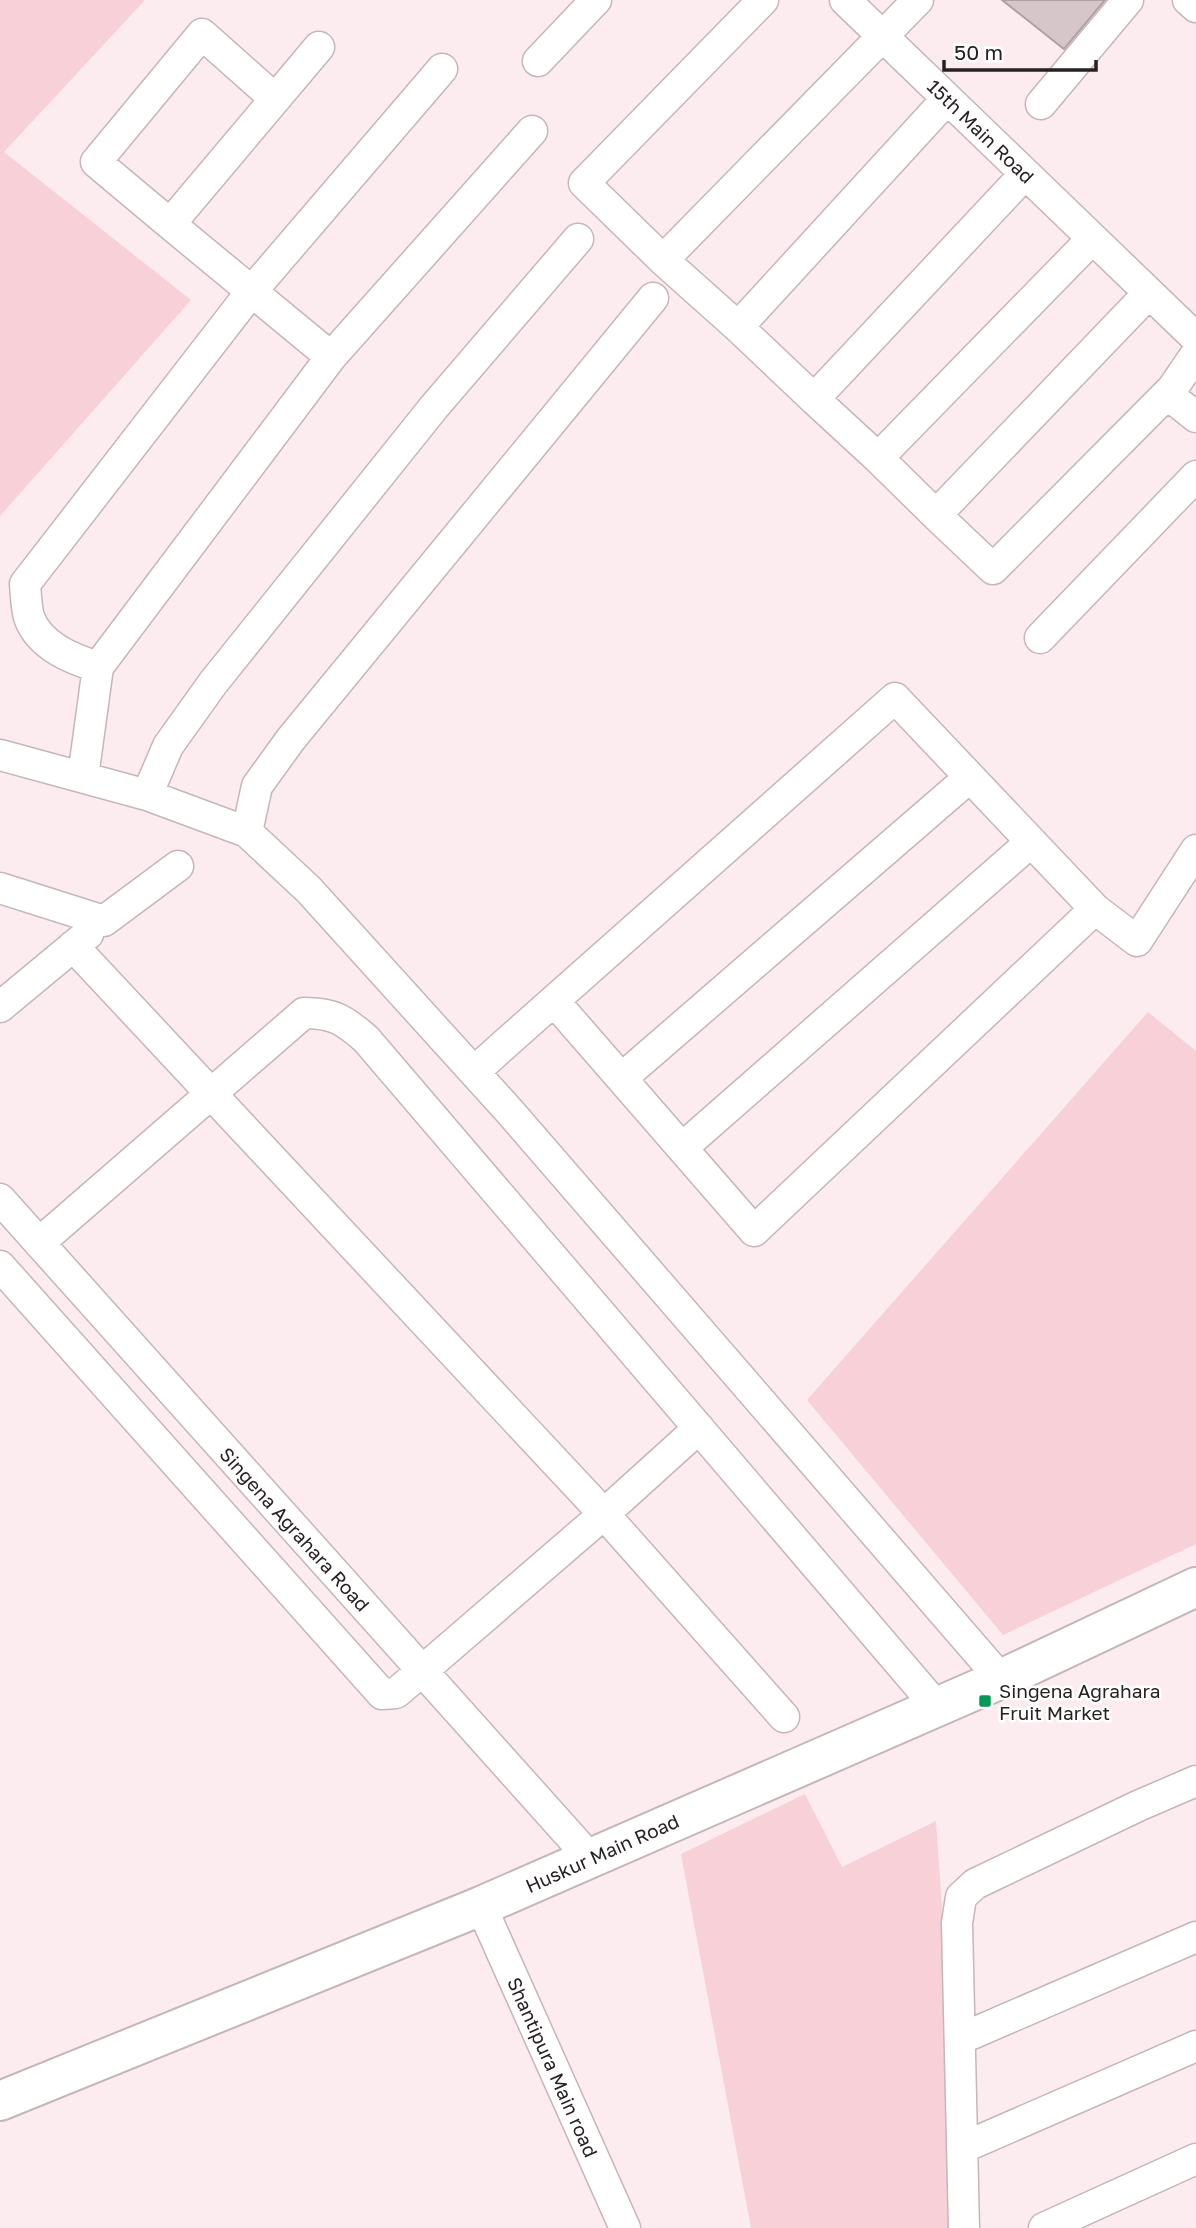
<svg xmlns="http://www.w3.org/2000/svg" width="1196" height="2228" font-family="'Golos Text',sans-serif">
	<style>
		.green { fill: #f8d0d7 }
		.building { fill: #d6c6c9; stroke: #b0a1a3; stroke-width: 2 }
		.lines { fill: none; stroke-linecap: round; stroke-linejoin: round }
		.minor-casing { stroke: #c5b6b8; stroke-width: 33 }
		.major-casing { stroke: #c5b6b8; stroke-width: 42 }
		.minor { stroke: #fff; stroke-width: 30 }
		.major { stroke: #fff; stroke-width: 38 }
		.poi-dot { fill: #039758; stroke: #fff; stroke-width: 2.5 }
		.labels { text-anchor: middle; dominant-baseline: central; stroke-width: 5; stroke-linejoin: round; paint-order: stroke }
		.street-label { font-size: 19px; fill: #272122; stroke: #fff }
		.poi-label { font-size: 19px; fill: #272122; stroke: #fff; text-anchor: start }
	</style>
	<rect width="100%" height="100%" fill="#fdecef"/>
	<path class="green" d="M 0,0 L 145,0 L 4,152 L 191,300 L 0,516 Z
		M 1148,1012 L 1196,1051 L 1196,1544 L 1003,1635 L 807,1400 Z
		M 805,1794 L 842,1867 L 936,1821 L 964,2228 L 751,2228 L 681,1854 Z"/>
	<path class="building" d="M 1002,0 L 1105,0 L 1064,49 Z"/>
	<g class="lines">
		<defs>
			<path id="minor" d="M 763,0 L 584,183 L 663,260 L 918,0
				M 845,0 L 1196,338
				M 1188,0 L 1196,7
				M 319,47 L 170,224 L 331,357
				M 538,61 L 596,0
				M 1041,104 L 1128,0
				M 170,224 L 96,162 L 202,34 L 274,98
				M 663,260 L 738,327 L 947,99
				M 738,327 L 814,399 L 1025,174
				M 1196,354 L 1172,389 L 1176,401 L 1196,417
				M 814,399 L 878,458 L 1092,239
				M 878,458 L 936,515 L 1149,293
				M 936,515 L 993,569 L 1172,389
				M 1040,638 L 1196,476
				M 98,667 C 72,659 39,646 29,617 C 26,607 26,594 25,584 L 251,292 L 442,69
				M 0,755 L 147,795 L 247,832 L 309,890 L 511,1113 L 1001,1679
				M 83,777 L 98,667 L 331,357 L 532,131
				M 147,795 L 168,746 L 213,683 L 434,407 L 578,239
				M 247,832 L 257,786 L 291,739 L 653,298
				M 0,888 L 104,921 L 178,866
				M 1095,909 L 1137,941 L 1196,850
				M 73,946 L 604,1514 L 784,1717
				M 0,1007 L 88,934
				M 474,1072 L 505,1044 L 895,698 L 1095,909 L 754,1231 L 554,1001
				M 622,1078 L 970,777
				M 682,1148 L 1031,842
				M 0,1199 L 590,1858
				M 39,1243 L 304,1013 C 334,1013 344,1020 366,1039 L 937,1707
				M 0,1266 L 382,1694 L 396,1693 L 422,1671 L 604,1514 L 699,1428
				M 481,1906 L 625,2228
				M 960,2039 L 1196,1937
				M 962,2148 L 1196,2046
				M 964,2228 L 957,1923 L 961,1897 L 975,1884 L 1138,1806 L 1196,1781
				M 1044,2228 L 1196,2159"/>
			<path id="major" d="M 0,2101 L 481,1906 L 1001,1679 L 1196,1587"/>
		</defs>
		<use href="#minor" class="minor-casing"/>
		<use href="#major" class="major-casing"/>
		<use href="#minor" class="minor"/>
		<use href="#major" class="major"/>
	</g>
	<rect class="poi-dot" x="978" y="1694" width="14" height="14" rx="3.5"/>
	<g class="labels">
		<g class="street-label">
			<text transform="translate(981 131) rotate(44)">15th Main Road</text>
			<text transform="translate(295 1529) rotate(48)">Singena Agrahara Road</text>
			<text transform="translate(602 1853) rotate(-24)">Huskur Main Road</text>
			<text transform="translate(553 2067) rotate(66)">Shantipura Main road</text>
		</g>
		<g class="poi-label">
			<text x="999" y="1690">Singena Agrahara<tspan x="999" dy="22">Fruit Market</tspan></text>
		</g>
	</g>
	<path d="M944 60v10h152v-10" fill="none" stroke="#272122" stroke-width="3.5"/>
	<text x="954" y="60" font-size="21" fill="#272122" stroke="#ffffff" stroke-width="5" paint-order="stroke">50 m</text>
</svg>
